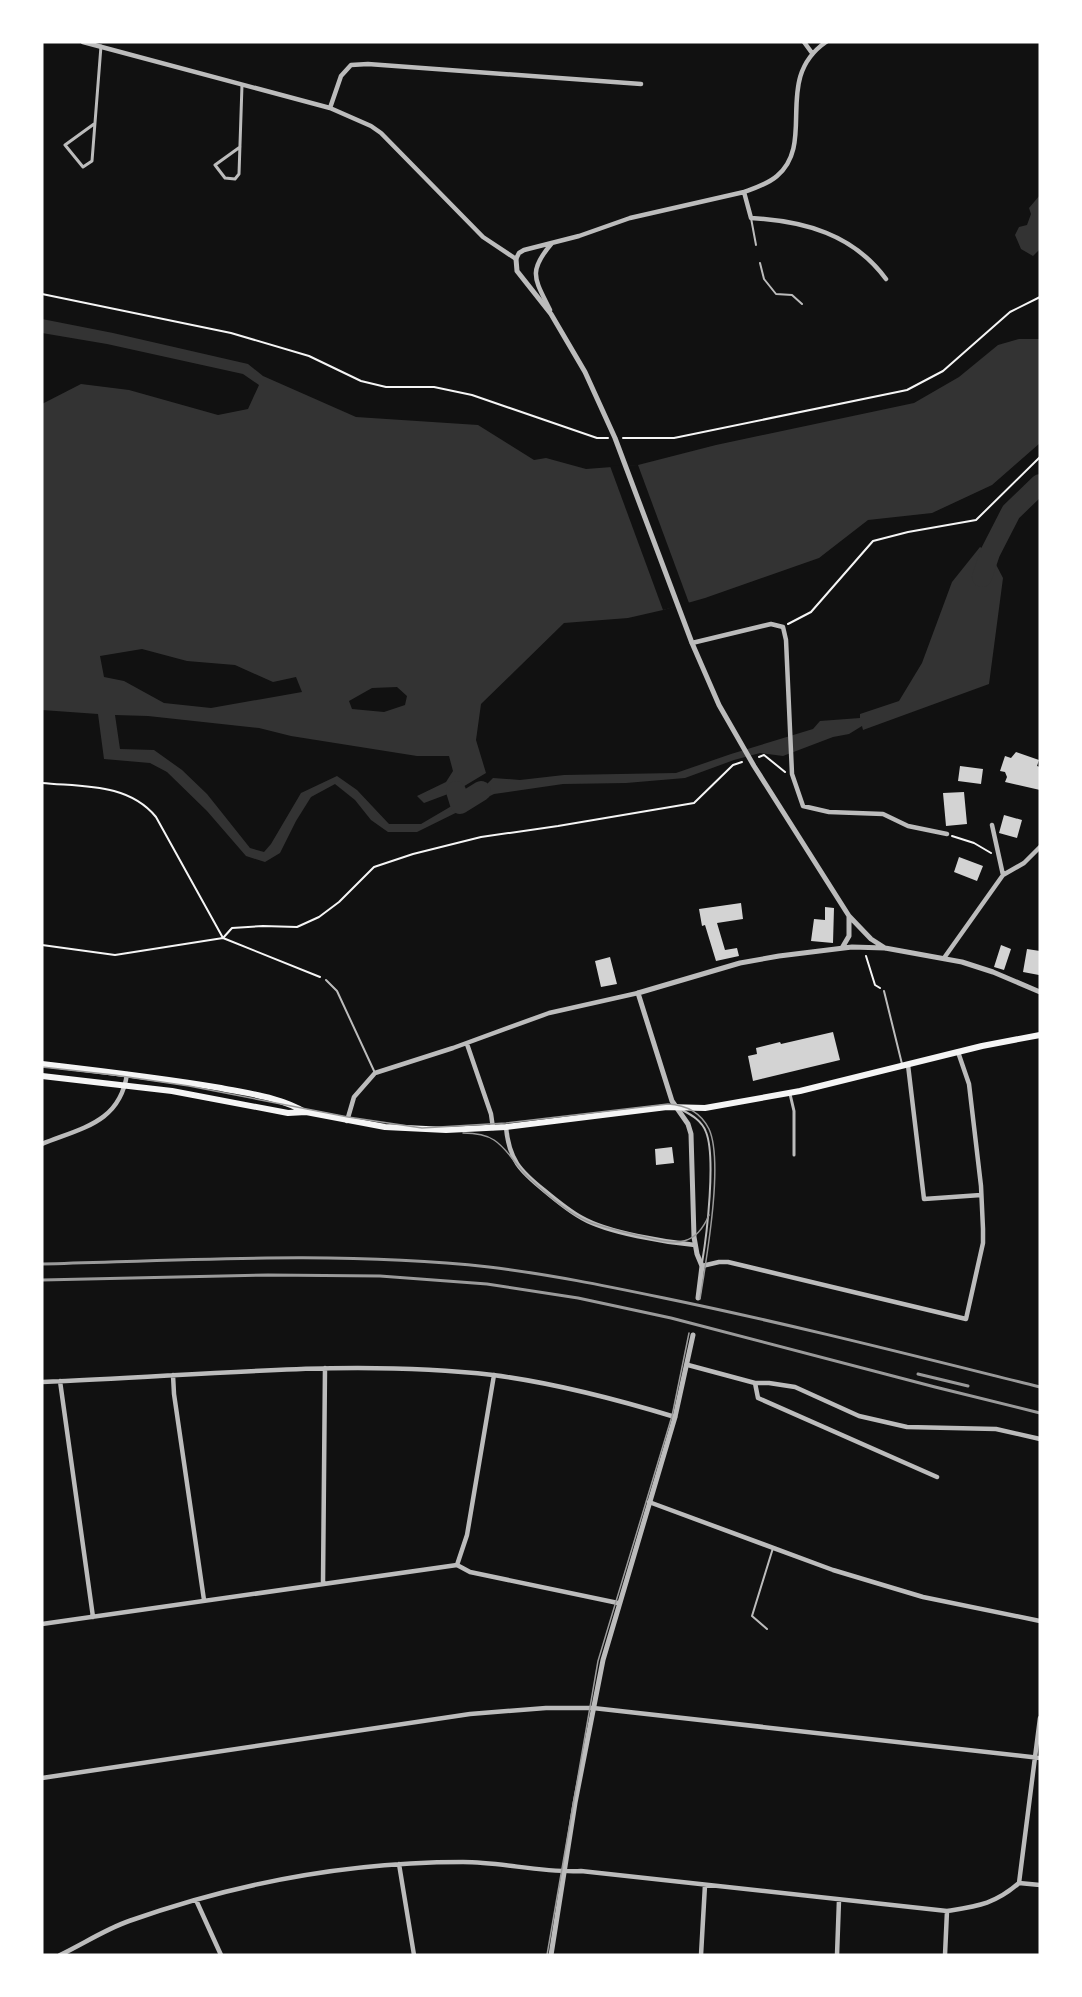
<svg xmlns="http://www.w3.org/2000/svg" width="1082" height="1997" font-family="Figtree,sans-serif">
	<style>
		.water { fill: #333; fill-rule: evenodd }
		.pier { fill: #111 }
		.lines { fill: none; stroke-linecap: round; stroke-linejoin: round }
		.river { stroke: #333; stroke-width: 20 }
		.building { fill: #d3d3d3 }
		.path { stroke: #f5f5f5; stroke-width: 2 }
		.service { stroke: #bcbcbc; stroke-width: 2 }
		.pedestrian { stroke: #bcbcbc; stroke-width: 3 }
		.minor { stroke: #bcbcbc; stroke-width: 4.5 }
		.tertiary { stroke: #bcbcbc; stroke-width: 5 }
		.secondary { stroke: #f5f5f5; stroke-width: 6 }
		.tram { stroke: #9a9a9a; stroke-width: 1.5 }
		.rail { stroke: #9a9a9a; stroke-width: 3 }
	</style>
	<rect width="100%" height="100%" fill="#111"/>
	<path class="water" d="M 1040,195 L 1040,249 L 1033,256 L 1021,249 L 1015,235 L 1019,227 L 1027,225 L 1031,214 L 1029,208 Z
		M 42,319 L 113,333 L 248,364 L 263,376 L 356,417 L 478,425 L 534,460 L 546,458 L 586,469 L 638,465 L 716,445 L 914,403 L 959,377 L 998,345 L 1019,339 L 1040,339 L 1040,443 L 992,485 L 932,513 L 868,520 L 819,558 L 705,598 L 663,610 L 628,618 L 564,623 L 481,704 L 476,740 L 486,773 L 456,791 L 424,803 L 417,796 L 446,782 L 453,771 L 449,756 L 417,756 L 291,736 L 259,728 L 148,716 L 115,715 L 120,749 L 154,750 L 182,770 L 207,794 L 250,848 L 264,852 L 271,844 L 301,793 L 337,776 L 357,790 L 389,824 L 421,824 L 484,787 L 493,778 L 520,780 L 564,775 L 676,773 L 731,754 L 813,729 L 820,721 L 860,718 L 860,714 L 899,701 L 922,663 L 952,582 L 980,547 L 990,553 L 1003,578 L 989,684 L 863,730 L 862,726 L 849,734 L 833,737 L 783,756 L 760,753 L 734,760 L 685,778 L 626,783 L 563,784 L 494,794 L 417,832 L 388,832 L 371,820 L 355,800 L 335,784 L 311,797 L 296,821 L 280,853 L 265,862 L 246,856 L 207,811 L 167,772 L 150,763 L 104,759 L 98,714 L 42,710 L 42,404 L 81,384 L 129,390 L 218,415 L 248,409 L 259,385 L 243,374 L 107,344 L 42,333 ZM 142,649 L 187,661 L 235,665 L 273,682 L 296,677 L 302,692 L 211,708 L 164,703 L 124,681 L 104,677 L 100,656 ZM 397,687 L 407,696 L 405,705 L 384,712 L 352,709 L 349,701 L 372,688 Z"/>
	<path class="pier" d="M 638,465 L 689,603 L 663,610 L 610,466 Z"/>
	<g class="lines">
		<path class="river" d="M 982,577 L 990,553 L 1011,512 L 1040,484
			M 456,791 L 460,804 L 481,791"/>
	</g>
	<path class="building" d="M 1016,752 L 1039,760 L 1037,766 L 1040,767 L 1040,790 L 1005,782 L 1007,777 L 1005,772 L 1000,771 L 1005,756 L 1011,758 Z
		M 960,766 L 983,769 L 981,784 L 958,781 Z
		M 964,792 L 967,824 L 946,826 L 943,793 Z
		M 1004,815 L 1022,820 L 1017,838 L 999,833 Z
		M 959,857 L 983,866 L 977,881 L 954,872 Z
		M 741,903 L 743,919 L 717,923 L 725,950 L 737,948 L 739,956 L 716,961 L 705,925 L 702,926 L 699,909 Z
		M 825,907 L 834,908 L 833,943 L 811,941 L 814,919 L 825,920 Z
		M 1001,945 L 1011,949 L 1004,970 L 994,967 Z
		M 1027,949 L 1040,951 L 1039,975 L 1023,972 Z
		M 610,957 L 617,984 L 601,987 L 595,961 Z
		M 833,1032 L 840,1060 L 753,1081 L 748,1056 L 757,1054 L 756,1048 L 780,1042 L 781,1044 Z
		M 672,1147 L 674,1163 L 656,1165 L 655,1149 Z"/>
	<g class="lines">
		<path class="path" d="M 42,294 L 231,333 L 309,356 L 361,381 L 386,387 L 434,387 L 472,395 L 597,438 L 608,438
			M 623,438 L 674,438 L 907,390 L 943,371 L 1010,312 L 1040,297
			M 788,624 L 811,612 L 873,541 L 908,532 L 976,520 L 1040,457
			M 759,757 L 764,755 L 785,772
			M 42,783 C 83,787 128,783 156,817 L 223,938
			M 952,836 L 974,843 L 991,853
			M 223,938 L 232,928 L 263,926 L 297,927 L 319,917 L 339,902 L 374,867 L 413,854 L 481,837 L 558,826 L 694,803 L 733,765 L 742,762
			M 42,945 L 115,955 L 223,938 L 320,977
			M 866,956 L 875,985 L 880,988"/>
		<path class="service" d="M 751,218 L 756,245
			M 760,263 L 764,279 L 776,294 L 792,295 L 802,304
			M 326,980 L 337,991 L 375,1073
			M 884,991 L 902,1064
			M 682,1110 C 692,1115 702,1121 706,1132 C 716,1157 707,1234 702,1263
			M 767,1629 L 752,1616 L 773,1548"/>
		<path class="pedestrian" d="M 94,124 L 65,145 L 83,167 L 92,161 L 101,46
			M 240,147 L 215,165 L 225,178 L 235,179 L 239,174 L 242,85
			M 790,1094 L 794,1111 L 794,1155"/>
		<path class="minor" d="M 83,42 L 330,108 L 371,126 L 381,133 L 483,237 L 516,259 L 519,253 L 524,250 L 579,236 L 630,218 L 744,192 C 755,188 768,184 777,176 C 817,142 772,79 826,42
			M 804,42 L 812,53
			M 330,108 L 341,76 L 351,65 L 368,64 L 641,84
			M 744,192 L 751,218 C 804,221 853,234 886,279
			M 550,310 C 535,279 527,272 552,243
			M 692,643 L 771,624 L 783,627 L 786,640 L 792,774 L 803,806 L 829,812 L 883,814 L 908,826 L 947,834
			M 992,825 L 1003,875
			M 944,958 L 1003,875 L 1024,863 L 1040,847
			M 467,1044 L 491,1114 L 493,1128
			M 908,1065 L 924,1199 L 981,1195
			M 347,1121 L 354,1097 L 375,1073 L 453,1048 L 549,1013 L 638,993
			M 506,1127 C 509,1160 520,1171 545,1191 C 557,1201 569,1211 582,1218 C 608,1233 665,1242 695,1245
			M 42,1144 C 81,1128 120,1123 127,1074
			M 702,1266 L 719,1262 L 728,1262 L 966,1319 L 983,1243 L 983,1229 L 981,1186 L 969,1084 L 958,1052
			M 688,1365 L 755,1383 L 758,1398 L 937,1477
			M 173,1375 L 174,1394 L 204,1600
			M 60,1381 L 93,1617
			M 42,1382 C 192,1377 343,1358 493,1375 C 555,1383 616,1399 675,1417
			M 755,1383 L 769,1383 L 795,1387 L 859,1416 L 907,1427 L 996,1429 L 1040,1439
			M 649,1502 L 833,1570 L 923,1597 L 1040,1621
			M 457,1565 L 467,1535 L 494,1375
			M 323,1583 L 325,1368
			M 42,1624 L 457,1565 L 470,1572 L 618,1603
			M 42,1778 L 470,1714 L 546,1708 L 593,1708 L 1040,1758
			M 399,1864 L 414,1955
			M 1019,1883 L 1040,1718
			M 196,1900 L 221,1955
			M 60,1955 C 83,1944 106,1929 129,1921 C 236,1883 350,1862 463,1862 C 503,1862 541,1873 581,1871 L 947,1911 C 978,1906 995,1904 1019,1883 L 1040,1885
			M 701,1955 L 705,1885
			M 837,1955 L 839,1900
			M 945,1955 L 947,1911"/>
		<path class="tertiary" d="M 516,259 L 517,271 L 551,314 L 585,372 L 615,438 L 692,643 L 719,705 L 754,766 L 849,916 L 871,939 L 885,948
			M 842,948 L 849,936 L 849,916
			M 698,1298 L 702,1266 L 697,1254 L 694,1237 L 691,1134 L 688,1124 L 672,1101 L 638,993 L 740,963 L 779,956 L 852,947 L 885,948 L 962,962 L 993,972 L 1040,992
			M 551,1955 L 575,1803 L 603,1660 L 675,1417 L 693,1335"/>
		<path class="secondary" d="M 42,1064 C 102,1071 162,1078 221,1088 C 250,1094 280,1097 305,1112
			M 42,1076 L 172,1091 L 288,1113 L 306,1112 L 385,1127 L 446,1130 L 506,1127 L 667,1107 L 705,1108 L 800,1091 L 982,1046 L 1040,1035"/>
		<path class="tram" d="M 42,1067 L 114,1075 L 189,1086 L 348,1117 L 422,1128 L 506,1123 L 668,1104 C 686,1105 701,1113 709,1129 C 724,1162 706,1261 700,1299
			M 463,1133 C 474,1133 485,1134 494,1140 C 508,1149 516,1166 528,1177 C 544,1192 566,1212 587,1221 C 607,1229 628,1233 649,1238 C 677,1245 696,1246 709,1215
			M 547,1955 L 598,1661 L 672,1416 L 689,1333"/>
		<path class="rail" d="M 42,1264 C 191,1260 341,1251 489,1267 C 548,1274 606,1286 664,1298 C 790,1324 915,1356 1040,1387
			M 42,1280 L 268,1275 L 380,1276 L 487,1284 L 578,1298 L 671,1318 L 935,1387 L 1040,1413
			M 918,1374 L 968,1386"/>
	</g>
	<rect width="1082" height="1997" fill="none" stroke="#ffffff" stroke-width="87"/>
</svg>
